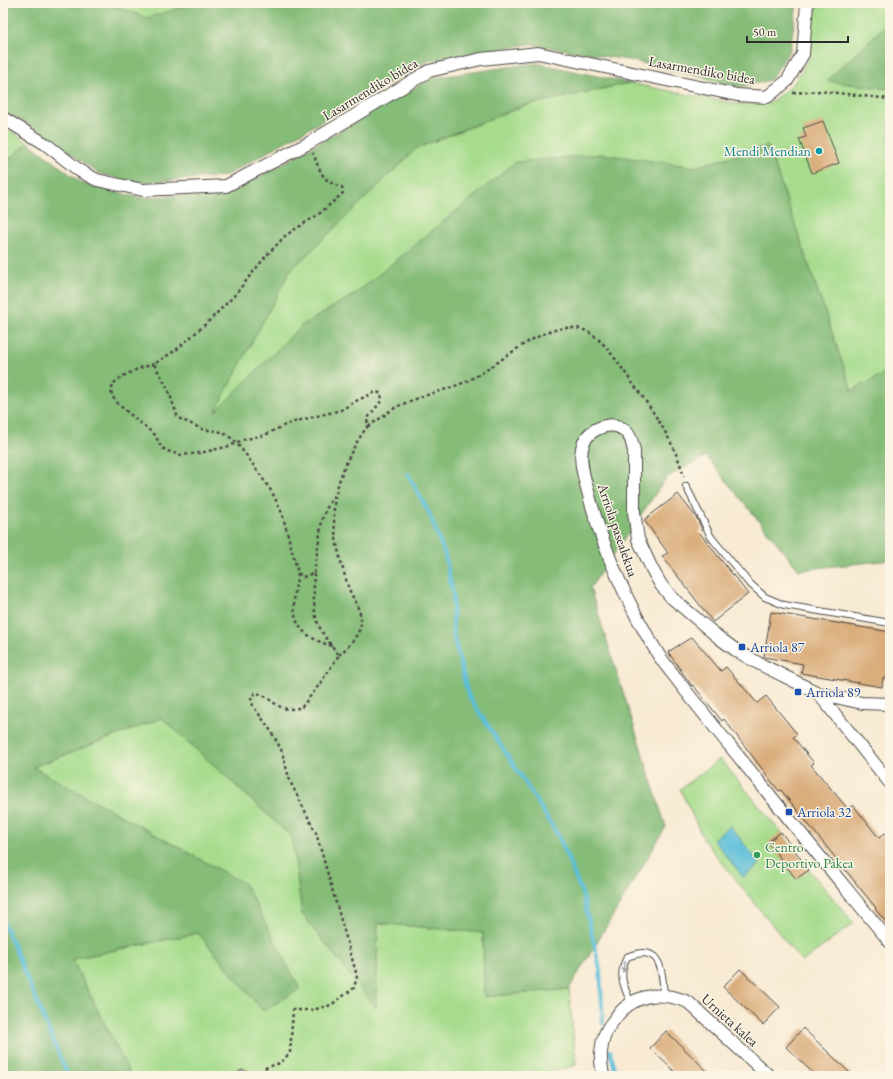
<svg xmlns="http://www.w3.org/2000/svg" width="893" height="1079" font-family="'EB Garamond',serif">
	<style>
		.green { fill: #a6dc8c; stroke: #68845c }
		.forest { fill: #84bc78; stroke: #587452 }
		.water { fill: #5abed9; stroke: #427482 }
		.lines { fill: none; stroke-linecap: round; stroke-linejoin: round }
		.stream { stroke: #5abed9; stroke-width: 4 }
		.building { fill: #daad7b }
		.service-casing { stroke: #4a4844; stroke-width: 8 }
		.pedestrian-casing { stroke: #4a4844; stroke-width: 11 }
		.minor-casing { stroke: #4a4844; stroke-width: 14 }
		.path { stroke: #4a4844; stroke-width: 2.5; stroke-dasharray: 3 3; stroke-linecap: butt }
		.service { stroke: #fff; stroke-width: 6 }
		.pedestrian { stroke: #fff; stroke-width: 9 }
		.minor { stroke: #fff; stroke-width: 12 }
		.oneway { fill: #a0a0a0 }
		.culture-dot { fill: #0f9aa8; stroke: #fcf5e5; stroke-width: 1.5 }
		.transit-dot { fill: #1a4fb4; stroke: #fcf5e5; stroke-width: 1.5 }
		.leisure-dot { fill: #2e9e5b; stroke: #fcf5e5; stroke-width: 1.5 }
		.labels { text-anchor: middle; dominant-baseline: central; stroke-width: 3; stroke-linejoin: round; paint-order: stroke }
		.street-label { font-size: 14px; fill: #2b2b2b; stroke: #fcf5e5 }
		.culture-label { font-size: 14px; fill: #0d838f; stroke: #fcf5e5; text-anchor: end }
		.transit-label { font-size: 14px; fill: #164399; stroke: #fcf5e5; text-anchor: start }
		.leisure-label { font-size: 14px; fill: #27864d; stroke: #fcf5e5; text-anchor: start }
	</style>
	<rect width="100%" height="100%" fill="#fcf5e5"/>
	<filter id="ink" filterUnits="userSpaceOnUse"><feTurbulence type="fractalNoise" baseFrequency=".025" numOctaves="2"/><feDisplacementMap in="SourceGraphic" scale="8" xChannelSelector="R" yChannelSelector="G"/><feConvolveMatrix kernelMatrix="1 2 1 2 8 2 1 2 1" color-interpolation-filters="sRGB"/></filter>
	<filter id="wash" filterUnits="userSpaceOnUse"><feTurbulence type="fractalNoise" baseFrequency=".012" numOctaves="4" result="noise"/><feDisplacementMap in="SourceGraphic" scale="16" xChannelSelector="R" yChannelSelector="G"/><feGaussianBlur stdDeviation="0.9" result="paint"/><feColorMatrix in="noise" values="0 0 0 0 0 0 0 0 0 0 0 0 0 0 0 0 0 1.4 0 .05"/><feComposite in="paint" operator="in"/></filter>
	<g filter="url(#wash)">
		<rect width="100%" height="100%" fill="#f8ead3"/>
		<path class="green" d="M 107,3 L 197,3 L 147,18 Z
			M 813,3 L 890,3 L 890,21 L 827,81 L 890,89 L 890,370 L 852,391 L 768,146 L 695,167 L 601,154 L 355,294 L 301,326 L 213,414 L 290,271 L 417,148 L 527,105 L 629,83 L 737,104 L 770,103 L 794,83 L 809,58 Z
			M 3,125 L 29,143 L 3,163 Z
			M 162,718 L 292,837 L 302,914 L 376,1007 L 378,923 L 483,933 L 484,997 L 569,989 L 576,1065 L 539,1076 L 131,1076 L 72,959 L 199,933 L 263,1011 L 300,988 L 33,767 Z
			M 720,759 L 781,832 L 809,870 L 854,923 L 802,962 L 704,840 L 680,789 Z"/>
		<path class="forest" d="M 3,3 L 107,3 L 147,18 L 197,3 L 797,3 L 790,50 L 770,80 L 740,87 L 634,61 L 529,44 L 428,61 L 225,176 L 137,183 L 98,173 L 44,133 L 3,111 Z
			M 890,21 L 890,89 L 827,81 Z
			M 536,63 L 629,83 L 522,106 L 417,148 L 290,271 L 215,412 L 301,326 L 355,294 L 516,162 L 601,154 L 695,167 L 768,146 L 852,391 L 890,370 L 890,560 L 799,570 L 706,456 L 667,477 L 590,588 L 666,827 L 569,989 L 484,997 L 483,933 L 378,923 L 376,1008 L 302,914 L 292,837 L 162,718 L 33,767 L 245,884 L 300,989 L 263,1011 L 198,933 L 72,959 L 131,1076 L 3,1076 L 3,163 L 29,143 L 83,184 L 141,198 L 233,192 L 432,78 Z"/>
		<path class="water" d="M 730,826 L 760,864 L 743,877 L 713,839 Z"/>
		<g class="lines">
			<path class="stream" d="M 408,474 L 429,513 L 445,555 L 453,595 L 453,634 L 468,695 L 526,784 L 559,837 L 583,896 L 600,969 L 603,1024
				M 3,921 L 68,1076
				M 610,1051 L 617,1076"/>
		</g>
		<g id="blocks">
			<path class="building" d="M 823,121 L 839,163 L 812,173 L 799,139 L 806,137 L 803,128 Z
				M 678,494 L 696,517 L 702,529 L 699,532 L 748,594 L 713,622 L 662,556 L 668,553 L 644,520 Z
				M 771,612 L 890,632 L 890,679 L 883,678 L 882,687 L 801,673 L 803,664 L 764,657 Z
				M 692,637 L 721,671 L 726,667 L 757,703 L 766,696 L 797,734 L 793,737 L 814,763 L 811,765 L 848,809 L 853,805 L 879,838 L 885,833 L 890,839 L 890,927 L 875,909 L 876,908 L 818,836 L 781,790 L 779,791 L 724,719 L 722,721 L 693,685 L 692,686 L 668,652 Z
				M 781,832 L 809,870 L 796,879 L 768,842 Z
				M 740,969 L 780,1007 L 763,1025 L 723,987 Z
				M 803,1028 L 853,1076 L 816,1076 L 786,1047 Z
				M 666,1031 L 712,1076 L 679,1076 L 650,1048 Z"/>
		</g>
	</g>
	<g filter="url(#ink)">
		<use href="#blocks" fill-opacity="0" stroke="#4a4844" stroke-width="1"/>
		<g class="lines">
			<defs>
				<path id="service" d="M 686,486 L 711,537 L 748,582 L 765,597 L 784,605 L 890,623
					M 631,1003 C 623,985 618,975 627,957 C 661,943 662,969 664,995"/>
				<path id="pedestrian" d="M 243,1075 L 244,1076"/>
				<path id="minor" d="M 3,118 L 47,145 L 80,171 L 97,180 L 143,190 L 226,186 L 309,143 L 429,71 L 481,59 L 538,53 L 737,95 L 767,97 L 787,81 L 803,54 L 807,3
					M 818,693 L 890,783
					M 890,704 L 862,703 L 818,693 L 758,663 L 737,651 L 718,637 L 672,598 L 661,585 L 652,569 L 638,539 L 634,512 L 634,451 C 632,443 631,435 624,430 C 612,420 590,428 584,442 C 578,455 583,474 587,488 C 602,547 626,602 658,654 C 665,665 674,675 682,686 C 706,717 731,747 756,778 C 800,833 845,887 890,942
					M 603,1076 C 602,1068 600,1059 601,1052 C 602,1040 606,1029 613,1021 C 632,994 659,990 688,1002 L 769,1076"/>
			</defs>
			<use href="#service" class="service-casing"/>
			<use href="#pedestrian" class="pedestrian-casing"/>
			<use href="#minor" class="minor-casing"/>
			<path class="path" d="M 793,93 L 820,91 L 890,99
				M 154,364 L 140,368 L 123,376 L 115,382 L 111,390 L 112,396 L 119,405 L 155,435 L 161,447 L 167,451 L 181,455 L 200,453 L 230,446 L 242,440 L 265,435 L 285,425 L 297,421 L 341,410 L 358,400 L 375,392 L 381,393 L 382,400 L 367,419 L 368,426 C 380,420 390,409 403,404 C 425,394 450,390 471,379 C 503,363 546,317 584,330 C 602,336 622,369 634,385 C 654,412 676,445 684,477
				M 298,573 C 291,613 289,633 332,646
				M 314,573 L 322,520 L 328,505 L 335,495
				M 339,655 C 348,647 359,637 361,623 C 362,610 352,598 348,586 C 340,561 333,534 334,508 C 335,482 352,446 368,426
				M 256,1076 L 265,1068 L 280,1063 L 290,1053 L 293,1010 L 312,1010 L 331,1005 L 354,988 L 357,976 L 316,833 L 290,781 L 281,749 L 269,728 L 253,706 L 251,698 L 255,693 C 267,694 273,705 284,708 C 289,710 296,708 301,708 L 319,685 L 339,655 C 332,646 324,637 319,626 C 312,610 314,591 314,573 L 303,577 L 298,573 L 282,513 L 272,492 L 247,456 L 234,440 L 222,432 L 202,429 L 178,418 L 168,389 L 154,364 L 176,350 L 208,322 L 234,296 L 266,256 L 286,235 L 319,214 L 343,193 L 342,187 C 322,182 320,171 313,153"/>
			<use href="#service" class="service"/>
			<use href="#pedestrian" class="pedestrian"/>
			<use href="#minor" class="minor"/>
		</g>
		<defs><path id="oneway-solid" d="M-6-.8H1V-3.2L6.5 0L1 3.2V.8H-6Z"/></defs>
		<use class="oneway" href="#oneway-solid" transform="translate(624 967) rotate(103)"/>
	</g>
	<circle class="culture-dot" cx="819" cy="151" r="4"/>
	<g class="transit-dot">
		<rect x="738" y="643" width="8" height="8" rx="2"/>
		<rect x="794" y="688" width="8" height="8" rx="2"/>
		<rect x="785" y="808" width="8" height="8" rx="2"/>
	</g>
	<circle class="leisure-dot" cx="757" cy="855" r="4"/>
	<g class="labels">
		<g class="street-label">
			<text transform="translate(702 70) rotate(10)">Lasarmendiko bidea</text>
			<text transform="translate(370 89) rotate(-31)">Lasarmendiko bidea</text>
			<text transform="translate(618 530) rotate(71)">Arriola pasealekua</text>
			<text transform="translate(730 1020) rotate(42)">Urnieta kalea</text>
		</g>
		<g class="culture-label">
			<text x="811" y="151">Mendi Mendian</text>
		</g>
		<g class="transit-label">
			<text x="750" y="647">Arriola 87</text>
			<text x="806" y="692">Arriola 89</text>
			<text x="797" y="812">Arriola 32</text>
		</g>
		<g class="leisure-label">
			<text x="765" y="847">Centro<tspan x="765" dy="16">Deportivo Pakea</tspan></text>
		</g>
	</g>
	<rect width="893" height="1079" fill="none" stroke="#fcf5e5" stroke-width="16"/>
	<path d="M747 36v6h101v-6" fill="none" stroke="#2b2b2b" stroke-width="2"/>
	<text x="753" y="36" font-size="12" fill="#2b2b2b" stroke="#fcf5e5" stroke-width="3" paint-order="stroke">50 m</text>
</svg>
